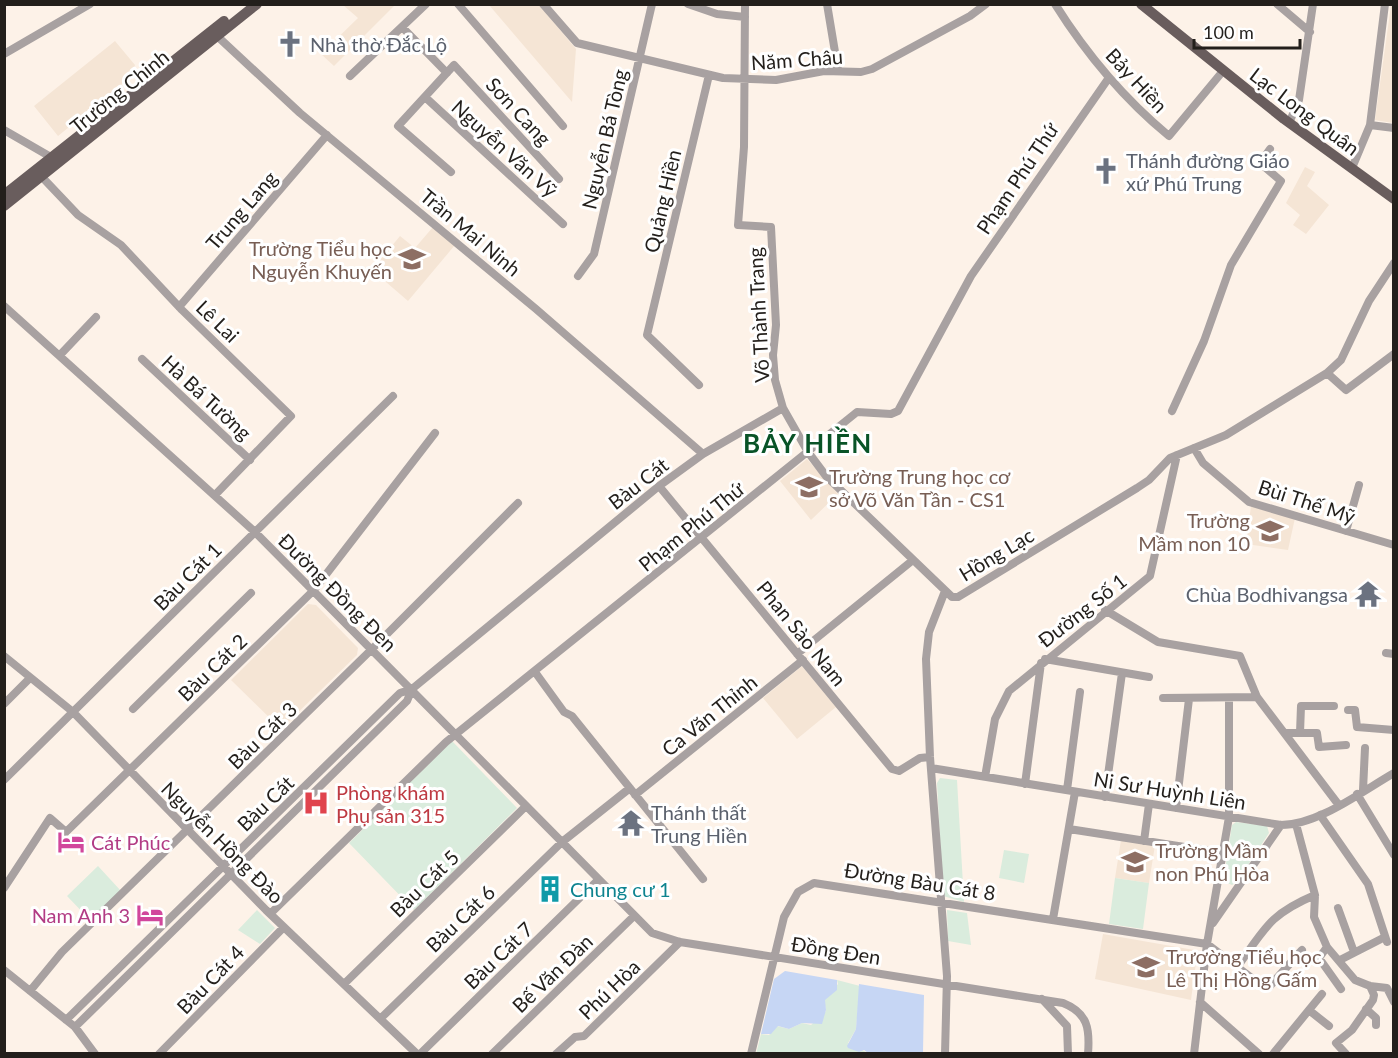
<svg xmlns="http://www.w3.org/2000/svg" width="1398" height="1058" font-family="Lato,sans-serif">
	<style>
		.built { fill: #f5e5d5 }
		.green { fill: #daecdd }
		.water { fill: #c6d6f4 }
		.lines { fill: none; stroke-linecap: round; stroke-linejoin: round }
		.minor { stroke: #a8a1a1; stroke-width: 8 }
		.major { stroke: #695d5d; stroke-width: 10 }
		.labels { text-anchor: middle; dominant-baseline: central; stroke-width: 6; stroke-linejoin: round; paint-order: stroke }
		.worship-label { font-size: 20px; fill: #5b616d; stroke: #fff; text-anchor: start }
		.street-label { font-size: 20px; fill: #231f1b; stroke: #fff }
		.education-label { font-size: 20px; fill: #785e54; stroke: #fff; text-anchor: start }
		.health-label { font-size: 20px; fill: #be3a42; stroke: #fff; text-anchor: start }
		.hotel-label { font-size: 20px; fill: #b23c85; stroke: #fff; text-anchor: start }
		.culture-label { font-size: 20px; fill: #0d838f; stroke: #fff; text-anchor: start }
		.district-label { font-size: 26px; font-weight: bold; letter-spacing: 1.5px; fill: #095327; stroke: #fff }
	</style>
	<rect width="100%" height="100%" fill="#fdf2e8"/>
	<path class="built" d="M 343,5 L 395,5 L 334,66 L 321,54 L 358,18 Z
		M 489,5 L 539,5 L 576,49 L 572,102 Z
		M 1391,5 L 1394,5 L 1393,123 L 1375,120 Z
		M 115,41 L 135,65 L 132,76 L 58,136 L 34,106 Z
		M 1305,167 L 1315,172 L 1307,186 L 1329,205 L 1306,234 L 1293,225 L 1300,215 L 1286,203 Z
		M 433,227 L 455,245 L 408,301 L 372,270 L 400,236 L 415,248 Z
		M 807,459 L 838,494 L 811,520 L 780,481 Z
		M 1251,506 L 1295,518 L 1288,550 L 1246,544 Z
		M 308,604 L 316,605 L 358,648 L 357,655 L 283,727 L 279,727 L 231,680 Z
		M 802,666 L 836,707 L 797,739 L 763,698 Z
		M 1121,840 L 1155,845 L 1149,883 L 1115,878 Z
		M 1103,934 L 1194,950 L 1197,955 L 1191,1000 L 1095,979 Z"/>
	<path class="green" d="M 452,741 L 517,808 L 414,910 L 349,843 Z
		M 940,778 L 957,780 L 964,902 L 943,896 L 937,783 Z
		M 1236,822 L 1267,826 L 1269,833 L 1237,882 L 1232,885 L 1225,882 L 1224,876 L 1232,825 Z
		M 1004,850 L 1029,854 L 1024,883 L 999,878 Z
		M 98,866 L 121,891 L 90,920 L 67,896 Z
		M 1115,878 L 1149,883 L 1143,929 L 1109,924 Z
		M 257,910 L 275,928 L 260,944 L 238,930 Z
		M 947,910 L 967,913 L 971,945 L 948,941 Z
		M 837,980 L 860,986 L 856,1029 L 848,1043 L 868,1053 L 756,1054 L 761,1034 L 769,1035 L 777,1026 L 789,1029 L 802,1023 L 811,1025 L 826,1011 L 824,1000 L 838,984 Z"/>
	<path class="water" d="M 785,971 L 837,980 L 837,990 L 825,1000 L 826,1010 L 822,1024 L 802,1023 L 789,1029 L 778,1026 L 771,1034 L 761,1034 L 774,979 Z
		M 859,984 L 924,995 L 923,1053 L 868,1053 L 864,1050 L 859,1052 L 848,1048 L 847,1046 L 856,1029 Z"/>
	<g class="lines">
		<path class="minor" d="M 458,4 L 563,126
			M 543,4 L 577,43 L 723,78 L 776,80 L 824,71 L 861,72 L 872,69 L 970,16 L 986,4
			M 688,4 L 717,14 L 745,17
			M 745,4 L 744,147 L 738,225 L 771,227 L 776,325 L 773,355 L 775,380 L 783,408 L 808,452 L 826,476 L 952,597 L 958,597 L 1137,488 L 1149,480 L 1170,458 L 1226,435 L 1327,373 L 1341,360 L 1369,301 L 1394,263
			M 827,4 L 838,70
			M 1055,4 C 1087,55 1123,98 1169,136 L 1223,71
			M 1277,4 L 1310,32
			M 402,27 L 447,73
			M 217,36 L 300,113 L 536,309 L 703,454
			M 4,54 L 90,4
			M 350,76 L 426,4
			M 425,97 L 563,224
			M 1289,123 L 1299,100 L 1313,4
			M 1370,125 L 1394,128
			M 4,130 L 56,160
			M 1352,168 L 1370,125 L 1385,4
			M 451,172 L 398,126 L 454,65 L 559,179
			M 41,176 L 78,215 L 121,245 L 182,310 L 291,416 L 215,495
			M 578,276 L 594,254 L 652,4
			M 4,306 L 255,532 L 652,933 L 680,942 L 1063,1003 C 1088,1013 1090,1029 1088,1054
			M 179,307 L 327,135
			M 60,355 L 96,317
			M 142,359 L 250,460
			M 1327,373 L 1346,390 L 1394,354
			M 699,385 L 647,335 L 709,75
			M 1172,411 L 1204,341 L 1231,265 L 1281,181 L 1260,163 L 1270,149
			M 1194,448 L 1203,463 L 1249,502 L 1394,545
			M 659,486 L 892,769 L 899,771 L 920,758 L 930,757
			M 1346,531 L 1359,485
			M 945,591 L 929,632 L 926,659 L 930,757 L 947,976 L 945,1054
			M 1105,610 L 1158,642 L 1240,656 L 1257,697 L 1338,804
			M 1386,653 L 1394,654
			M 797,654 L 913,560
			M 4,656 L 73,712 L 266,910 L 417,1054
			M 1045,659 L 1149,677
			M 535,672 L 564,712 L 572,716 L 703,879
			M 1163,698 L 1257,697
			M 4,704 L 30,678
			M 133,709 L 251,593
			M 1348,710 L 1355,710 L 1357,727 L 1394,730
			M 1285,733 L 1317,733 L 1319,747 L 1346,745
			M 1300,733 L 1301,706 L 1334,706
			M 931,768 L 1281,825 C 1318,825 1361,792 1394,773
			M 985,777 L 995,719 L 1009,691 L 1150,576 L 1177,455
			M 4,780 L 393,396
			M 1025,784 L 1041,663
			M 1067,790 L 1080,692
			M 1363,790 L 1365,748
			M 1357,794 L 1394,855
			M 635,795 L 803,660
			M 1105,797 L 1122,673
			M 1176,808 L 1189,699
			M 1320,815 L 1368,884 L 1387,942
			M 1296,824 L 1315,895 L 1314,917 L 1327,947 L 1355,980 L 1370,986 L 1387,988 L 1394,1002
			M 1069,829 L 1223,853
			M 1144,841 L 1149,804
			M 4,888 L 50,818 L 66,832 L 314,590 L 435,433
			M 1338,908 L 1354,952
			M 270,914 L 446,742 L 857,412 L 891,414 L 898,411 L 971,276 L 1108,79
			M 1053,919 L 1075,792
			M 1213,923 L 1281,825
			M 1327,947 L 1319,958 L 1341,989
			M 1340,960 L 1385,937
			M 1238,966 C 1265,928 1270,914 1315,895
			M 4,970 L 75,1027 L 95,1054
			M 344,984 L 526,806
			M 30,991 L 62,952 L 372,649 L 518,503
			M 1042,999 L 1067,1026 L 1068,1054
			M 1200,1002 L 1259,1054
			M 1366,1009 L 1376,1018 L 1376,1025
			M 1310,1011 L 1329,1026
			M 381,1018 L 562,842 L 630,788
			M 66,1020 L 400,693 L 412,689 L 659,486 L 703,454 L 783,408
			M 75,1027 L 407,701 L 412,689
			M 159,1054 L 284,927
			M 420,1054 L 598,880
			M 492,1054 L 634,916
			M 556,1054 L 575,1037 L 584,1036 L 680,942
			M 751,1054 L 784,917 L 798,892 L 814,883 L 1207,944 L 1262,986 L 1269,987 L 1302,950
			M 1194,1054 L 1207,944 L 1229,817 L 1229,700
			M 1273,1054 L 1322,994
			M 1346,1054 L 1336,1043 L 1352,1030 L 1373,1000 L 1374,995 L 1370,986"/>
		<path class="major" d="M 1141,4 L 1284,119 L 1394,199
			M 4,195 L 224,21
			M 4,206 L 257,4"/>
	</g>
	<defs>
		<symbol id="church-bare" viewBox="-9 -9 18 18"><path d="M-1.2-6h2.4v3.5h3.3v2.4h-3.3V6h-2.4V-.1h-3.3v-2.4h3.3Z" fill="#6b7280" stroke="#fff" stroke-width="2.5" paint-order="stroke"/></symbol>
		<symbol id="school-bare" viewBox="-9 -9 18 18"><path d="M0-5L7-2L0 1L-7-2ZM-4 1L0 2.5L4 1V4Q0 6-4 4Z" fill="#8d6e63" stroke="#fff" stroke-width="2.5" paint-order="stroke"/></symbol>
		<symbol id="temple-bare" viewBox="-9 -9 18 18"><path d="M0-6L5-2H3V0L6.5 2.5H4V6H1.5V3h-3V6H-4V2.5H-6.5L-3 0V-2H-5Z" fill="#6b7280" stroke="#fff" stroke-width="2.5" paint-order="stroke"/></symbol>
		<symbol id="hospital-bare" viewBox="-9 -9 18 18"><path d="M-5-5h3v3.5h4V-5h3V5h-3V1.5h-4V5h-3Z" fill="#e0444e" stroke="#fff" stroke-width="2.5" paint-order="stroke"/></symbol>
		<symbol id="hotel-bare" viewBox="-9 -9 18 18"><path d="M-6-4.5h1.5V1H6V5H4.5V3h-9V5H-6ZM-4 0a1.8 1.8 0 1 1 3.6 0ZM.5 0V-2.5h3Q6-2.5 6 0Z" fill="#d1479c" stroke="#fff" stroke-width="2.5" paint-order="stroke"/></symbol>
		<symbol id="building-bare" viewBox="-9 -9 18 18"><path d="M-4-6H4V6H1V3H-1V6H-4ZM-2.5-4.3h1.7v1.8h-1.7ZM.8-4.3h1.7v1.8H.8ZM-2.5-1h1.7V.8h-1.7ZM.8-1h1.7V.8H.8Z" fill="#0f9aa8" stroke="#fff" stroke-width="2.5" paint-order="stroke"/></symbol>
	</defs>
	<g fill-rule="evenodd">
		<use href="#church-bare" x="271" y="25" width="38" height="38"/>
		<use href="#church-bare" x="1087" y="152" width="38" height="38"/>
		<use href="#school-bare" x="393" y="240" width="38" height="38"/>
		<use href="#school-bare" x="790" y="468" width="38" height="38"/>
		<use href="#school-bare" x="1251" y="512" width="38" height="38"/>
		<use href="#temple-bare" x="1349" y="575" width="38" height="38"/>
		<use href="#hospital-bare" x="297" y="784" width="38" height="38"/>
		<use href="#temple-bare" x="612" y="804" width="38" height="38"/>
		<use href="#hotel-bare" x="52" y="823" width="38" height="38"/>
		<use href="#school-bare" x="1116" y="843" width="38" height="38"/>
		<use href="#building-bare" x="531" y="870" width="38" height="38"/>
		<use href="#hotel-bare" x="131" y="896" width="38" height="38"/>
		<use href="#school-bare" x="1127" y="948" width="38" height="38"/>
	</g>
	<g class="labels">
		<g class="worship-label">
			<text x="310" y="44">Nhà thờ Đắc Lộ</text>
			<text x="1126" y="160">Thánh đường Giáo<tspan x="1126" dy="23">xứ Phú Trung</tspan></text>
			<text x="1348" y="594" text-anchor="end">Chùa Bodhivangsa</text>
			<text x="651" y="812">Thánh thất<tspan x="651" dy="23">Trung Hiền</tspan></text>
		</g>
		<g class="street-label">
			<text transform="translate(797 59) rotate(-4)">Năm Châu</text>
			<text transform="translate(1137 80) rotate(47)">Bảy Hiền</text>
			<text transform="translate(119 91) rotate(-39)">Trường Chinh</text>
			<text transform="translate(519 111) rotate(47)">Sơn Cang</text>
			<text transform="translate(1305 111) rotate(37)">Lạc Long Quân</text>
			<text transform="translate(604 139) rotate(-77)">Nguyễn Bá Tòng</text>
			<text transform="translate(505 148) rotate(42)">Nguyễn Văn Vỹ</text>
			<text transform="translate(1017 178) rotate(-56)">Phạm Phú Thứ</text>
			<text transform="translate(662 201) rotate(-77)">Quảng Hiền</text>
			<text transform="translate(241 210) rotate(-49)">Trung Lang</text>
			<text transform="translate(471 232) rotate(40)">Trần Mai Ninh</text>
			<text transform="translate(758 315) rotate(-93)">Võ Thành Trang</text>
			<text transform="translate(218 321) rotate(44)">Lê Lai</text>
			<text transform="translate(207 397) rotate(43)">Hà Bá Tường</text>
			<text transform="translate(638 483) rotate(-38)">Bàu Cát</text>
			<text transform="translate(1307 501) rotate(18)">Bùi Thế Mỹ</text>
			<text transform="translate(691 526) rotate(-39)">Phạm Phú Thứ</text>
			<text transform="translate(996 554) rotate(-31)">Hồng Lạc</text>
			<text transform="translate(187 576) rotate(-45)">Bàu Cát 1</text>
			<text transform="translate(338 592) rotate(45)">Đường Đồng Đen</text>
			<text transform="translate(1082 610) rotate(-38)">Đường Số 1</text>
			<text transform="translate(802 633) rotate(51)">Phan Sào Nam</text>
			<text transform="translate(212 667) rotate(-44)">Bàu Cát 2</text>
			<text transform="translate(709 715) rotate(-39)">Ca Văn Thỉnh</text>
			<text transform="translate(262 735) rotate(-44)">Bàu Cát 3</text>
			<text transform="translate(1170 790) rotate(9)">Ni Sư Huỳnh Liên</text>
			<text transform="translate(265 803) rotate(-44)">Bàu Cát</text>
			<text transform="translate(223 842) rotate(45)">Nguyễn Hồng Đào</text>
			<text transform="translate(920 881) rotate(9)">Đường Bàu Cát 8</text>
			<text transform="translate(424 883) rotate(-44)">Bàu Cát 5</text>
			<text transform="translate(460 918) rotate(-44)">Bàu Cát 6</text>
			<text transform="translate(836 950) rotate(9)">Đồng Đen</text>
			<text transform="translate(498 955) rotate(-44)">Bàu Cát 7</text>
			<text transform="translate(552 973) rotate(-44)">Bế Văn Đàn</text>
			<text transform="translate(210 979) rotate(-46)">Bàu Cát 4</text>
			<text transform="translate(609 989) rotate(-44)">Phú Hòa</text>
		</g>
		<g class="education-label">
			<text x="392" y="248" text-anchor="end">Trường Tiểu học<tspan x="392" dy="23">Nguyễn Khuyến</tspan></text>
			<text x="829" y="476">Trường Trung học cơ<tspan x="829" dy="23">sở Võ Văn Tần - CS1</tspan></text>
			<text x="1250" y="520" text-anchor="end">Trường<tspan x="1250" dy="23">Mầm non 10</tspan></text>
			<text x="1155" y="850">Trường Mầm<tspan x="1155" dy="23">non Phú Hòa</tspan></text>
			<text x="1166" y="956">Trươờng Tiểu học<tspan x="1166" dy="23">Lê Thị Hồng Gấm</tspan></text>
		</g>
		<g class="health-label">
			<text x="336" y="792">Phòng khám<tspan x="336" dy="23">Phụ sản 315</tspan></text>
		</g>
		<g class="hotel-label">
			<text x="91" y="842">Cát Phúc</text>
			<text x="130" y="915" text-anchor="end">Nam Anh 3</text>
		</g>
		<g class="culture-label">
			<text x="570" y="889">Chung cư 1</text>
		</g>
		<g class="district-label">
			<text x="808" y="443">BẢY HIỀN</text>
		</g>
	</g>
	<rect width="1398" height="1058" fill="none" stroke="#231f1b" stroke-width="12"/>
	<path d="M1194 39v9h106v-9" fill="none" stroke="#231f1b" stroke-width="3"/>
	<text x="1203" y="39" font-size="18" fill="#231f1b" stroke="#ffffff" stroke-width="4.5" paint-order="stroke">100 m</text>
</svg>
